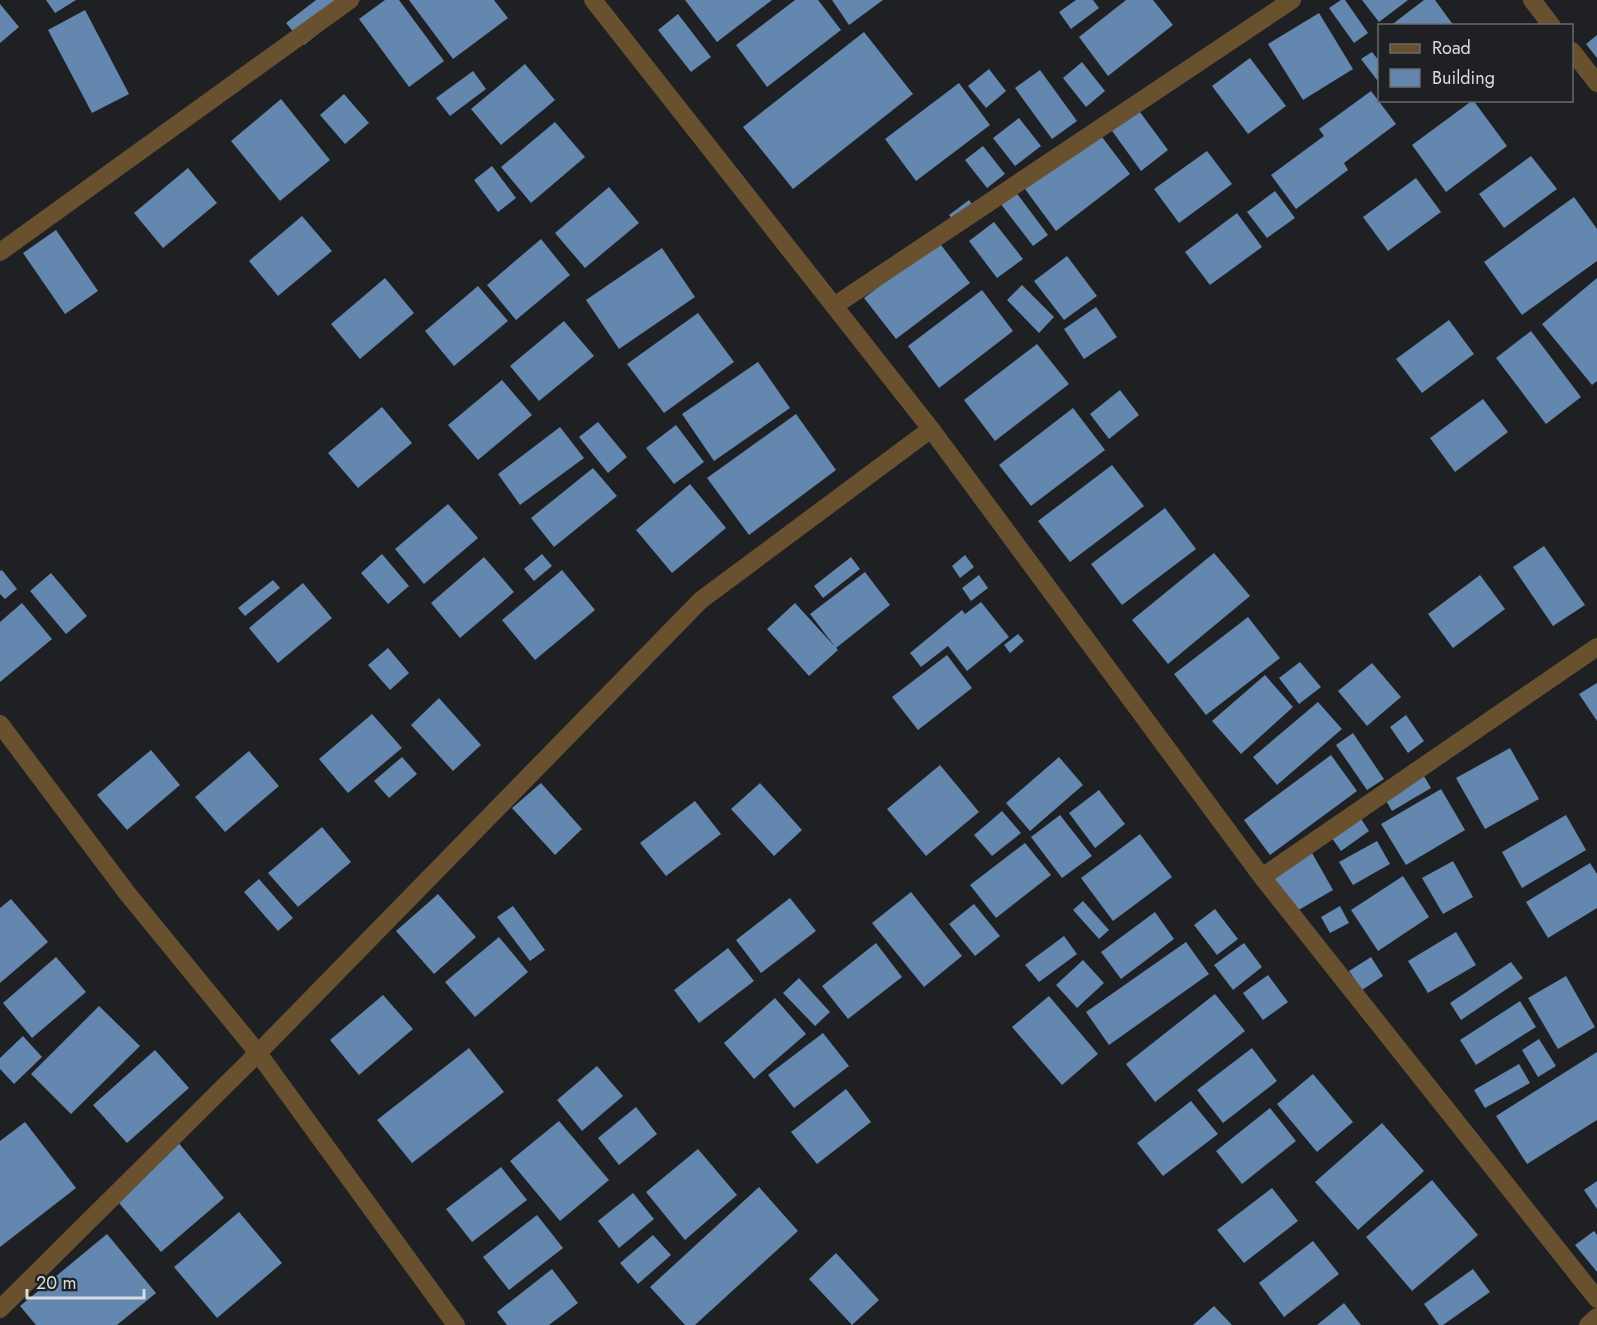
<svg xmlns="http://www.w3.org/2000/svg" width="1597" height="1325" font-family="Jost,sans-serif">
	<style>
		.building { fill: #6487af }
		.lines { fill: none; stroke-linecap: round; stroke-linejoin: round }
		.street { stroke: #69502e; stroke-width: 18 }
	</style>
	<rect width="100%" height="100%" fill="#1e2023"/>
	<path class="building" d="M 46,0 L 76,0 L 55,13 Z
		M 316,0 L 360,0 L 304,45 L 286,23 Z
		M 385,0 L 399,0 L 444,61 L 409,87 L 359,19 Z
		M 409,0 L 494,0 L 508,18 L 453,59 Z
		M 685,0 L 772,0 L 717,42 Z
		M 795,0 L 818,0 L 841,30 L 767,87 L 736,45 Z
		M 832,0 L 883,0 L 849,25 Z
		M 1076,0 L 1093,0 L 1099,8 L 1071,29 L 1059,12 Z
		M 1126,0 L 1153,0 L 1173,25 L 1108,76 L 1079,37 Z
		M 1341,0 L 1345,0 L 1368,33 L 1354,43 L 1329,8 Z
		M 1362,0 L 1408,0 L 1379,22 Z
		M 1424,0 L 1435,0 L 1454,26 L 1390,26 Z
		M 0,4 L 19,27 L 0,43 Z
		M 85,10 L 129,94 L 92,113 L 48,30 Z
		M 1319,13 L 1353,69 L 1303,100 L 1268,44 Z
		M 678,14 L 711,57 L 691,72 L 658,30 Z
		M 864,32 L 913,94 L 793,189 L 743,127 Z
		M 1597,35 L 1597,58 L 1586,44 Z
		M 1372,52 L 1380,62 L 1380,84 L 1361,59 Z
		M 1250,58 L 1286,106 L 1248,134 L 1212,86 Z
		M 1082,62 L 1105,91 L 1086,107 L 1063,78 Z
		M 525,64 L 555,100 L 501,145 L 471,109 Z
		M 989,69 L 1006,91 L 986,108 L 968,86 Z
		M 1040,70 L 1077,121 L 1052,139 L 1015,88 Z
		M 473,71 L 486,89 L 450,116 L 436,98 Z
		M 959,83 L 990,125 L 916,181 L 885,139 Z
		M 1371,91 L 1396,124 L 1344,163 L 1348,170 L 1296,209 L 1271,175 L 1324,136 L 1319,129 Z
		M 344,94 L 369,123 L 345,144 L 320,115 Z
		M 281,99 L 330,160 L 280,201 L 231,141 Z
		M 1473,100 L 1507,146 L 1446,192 L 1412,145 Z
		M 1137,108 L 1168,150 L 1141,171 L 1110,128 Z
		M 1019,118 L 1041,146 L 1015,166 L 993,138 Z
		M 555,122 L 585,157 L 531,203 L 501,167 Z
		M 1099,133 L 1130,174 L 1056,231 L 1025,189 Z
		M 983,146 L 1005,174 L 987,188 L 965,160 Z
		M 1207,151 L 1232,184 L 1179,223 L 1154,189 Z
		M 1531,156 L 1557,189 L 1504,228 L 1479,194 Z
		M 492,166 L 516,198 L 498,212 L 474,180 Z
		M 188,168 L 217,203 L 163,248 L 134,213 Z
		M 1416,178 L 1441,212 L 1388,251 L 1363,217 Z
		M 609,187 L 639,223 L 585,268 L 555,233 Z
		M 1012,187 L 1048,235 L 1033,246 L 997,199 Z
		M 1275,191 L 1295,218 L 1267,238 L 1247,212 Z
		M 1574,197 L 1597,229 L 1597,261 L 1522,315 L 1484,262 Z
		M 969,200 L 980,214 L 960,229 L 949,215 Z
		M 1237,213 L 1262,247 L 1210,285 L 1185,252 Z
		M 302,216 L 332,251 L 278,296 L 249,261 Z
		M 994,222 L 1023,259 L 997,278 L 969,241 Z
		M 56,230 L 98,291 L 65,314 L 23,253 Z
		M 541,239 L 570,275 L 516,320 L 487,285 Z
		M 938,241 L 970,283 L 896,339 L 864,298 Z
		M 662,248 L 695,297 L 619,349 L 586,300 Z
		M 1067,256 L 1097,296 L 1064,320 L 1034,281 Z
		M 385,278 L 414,313 L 360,359 L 331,324 Z
		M 1597,278 L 1597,381 L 1592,385 L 1542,324 Z
		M 1022,285 L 1054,317 L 1039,333 L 1007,300 Z
		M 478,286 L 508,321 L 454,366 L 425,331 Z
		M 982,290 L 1013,331 L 939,388 L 908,346 Z
		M 1096,307 L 1117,337 L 1084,359 L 1064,329 Z
		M 698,313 L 734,362 L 664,413 L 627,364 Z
		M 1449,320 L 1474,354 L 1422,393 L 1396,359 Z
		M 564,321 L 594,356 L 539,401 L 510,366 Z
		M 1531,331 L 1581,397 L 1546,424 L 1496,358 Z
		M 1037,344 L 1069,384 L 995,441 L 964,400 Z
		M 758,362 L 790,408 L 714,461 L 682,414 Z
		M 502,380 L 532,415 L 478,460 L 448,425 Z
		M 1120,390 L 1139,415 L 1109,439 L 1090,414 Z
		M 1483,399 L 1508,432 L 1455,472 L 1430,438 Z
		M 382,407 L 412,443 L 358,488 L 328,453 Z
		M 1073,408 L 1105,450 L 1031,506 L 999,465 Z
		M 796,414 L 836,470 L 749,535 L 707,478 Z
		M 598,422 L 627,457 L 608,473 L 579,437 Z
		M 676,425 L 704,462 L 674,484 L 646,448 Z
		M 560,427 L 584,458 L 520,505 L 498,474 Z
		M 1112,465 L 1144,506 L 1070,562 L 1038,521 Z
		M 593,468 L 617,496 L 554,547 L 531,518 Z
		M 690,484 L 726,528 L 672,573 L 636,530 Z
		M 448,504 L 478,538 L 424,584 L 395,549 Z
		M 1165,508 L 1196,549 L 1122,605 L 1091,564 Z
		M 1544,546 L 1585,605 L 1553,626 L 1513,567 Z
		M 1214,553 L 1250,596 L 1168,664 L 1132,620 Z
		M 382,554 L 409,586 L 388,604 L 361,573 Z
		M 542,554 L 552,566 L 534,581 L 524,569 Z
		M 965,555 L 974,567 L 960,578 L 952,566 Z
		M 484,557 L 514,592 L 460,638 L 431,603 Z
		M 851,557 L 860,569 L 823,598 L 814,586 Z
		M 2,570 L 17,589 L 5,599 L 0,594 L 0,571 Z
		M 562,570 L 595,610 L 535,660 L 502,620 Z
		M 865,572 L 890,605 L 836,648 L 810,614 Z
		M 51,573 L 87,616 L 66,634 L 30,591 Z
		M 979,575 L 988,588 L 971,601 L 962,588 Z
		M 1480,575 L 1505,609 L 1453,648 L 1428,614 Z
		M 273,580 L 280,588 L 245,616 L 238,608 Z
		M 303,583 L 332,618 L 278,663 L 249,628 Z
		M 981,602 L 1009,637 L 967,671 L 948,646 L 921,667 L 910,653 L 962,610 L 965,614 Z
		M 22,603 L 52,639 L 0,682 L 0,622 Z
		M 795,603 L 838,650 L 809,676 L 767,629 Z
		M 1248,617 L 1280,658 L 1206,715 L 1174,674 Z
		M 1018,634 L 1024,641 L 1010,653 L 1004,645 Z
		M 388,648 L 409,673 L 390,690 L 368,665 Z
		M 947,655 L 972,688 L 918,730 L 892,697 Z
		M 1300,662 L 1321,687 L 1299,704 L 1279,678 Z
		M 1372,663 L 1401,697 L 1367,726 L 1338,691 Z
		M 1265,675 L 1293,707 L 1241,754 L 1212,721 Z
		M 1597,683 L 1597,721 L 1579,694 Z
		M 439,698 L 481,745 L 453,771 L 411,725 Z
		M 1318,702 L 1342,729 L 1277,785 L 1253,757 Z
		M 372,714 L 402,748 L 348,793 L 319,759 Z
		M 1406,715 L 1424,741 L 1408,753 L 1390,727 Z
		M 1353,733 L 1384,779 L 1367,790 L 1336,745 Z
		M 1510,748 L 1539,799 L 1485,829 L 1456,778 Z
		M 151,750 L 180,785 L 127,830 L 97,795 Z
		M 249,751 L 279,786 L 225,832 L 195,797 Z
		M 1331,755 L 1357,791 L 1270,855 L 1244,820 Z
		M 402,757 L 417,774 L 389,798 L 374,781 Z
		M 1059,757 L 1083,785 L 1030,831 L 1006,803 Z
		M 940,765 L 979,812 L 926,856 L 887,809 Z
		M 1421,771 L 1431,788 L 1392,811 L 1382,794 Z
		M 541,783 L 582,829 L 555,855 L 512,808 Z
		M 760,783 L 802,830 L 774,856 L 731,809 Z
		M 1441,789 L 1465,830 L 1406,865 L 1381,824 Z
		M 1099,790 L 1125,824 L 1095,848 L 1069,813 Z
		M 695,801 L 721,834 L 666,876 L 640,843 Z
		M 1002,811 L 1021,833 L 992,856 L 974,835 Z
		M 1356,811 L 1369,831 L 1341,851 L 1327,831 Z
		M 1060,815 L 1092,856 L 1062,878 L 1031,837 Z
		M 1566,815 L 1586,850 L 1522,888 L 1502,852 Z
		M 322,827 L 351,862 L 298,907 L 268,873 Z
		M 1140,834 L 1172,877 L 1113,921 L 1081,878 Z
		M 1377,841 L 1390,864 L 1353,885 L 1339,862 Z
		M 1025,843 L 1051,875 L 996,918 L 970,885 Z
		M 1312,853 L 1333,890 L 1290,915 L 1269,877 Z
		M 1453,861 L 1473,897 L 1443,914 L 1422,878 Z
		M 1590,863 L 1597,874 L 1597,908 L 1548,938 L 1526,902 Z
		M 1403,876 L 1429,917 L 1378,951 L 1351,910 Z
		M 259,879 L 293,918 L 278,931 L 244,892 Z
		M 911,892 L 962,956 L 924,987 L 872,923 Z
		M 438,894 L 476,937 L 434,974 L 396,931 Z
		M 790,898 L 816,931 L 761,973 L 736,940 Z
		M 11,899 L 48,942 L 0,983 L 0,908 Z
		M 1083,901 L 1109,930 L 1099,939 L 1073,910 Z
		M 974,904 L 1000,936 L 975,956 L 949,924 Z
		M 513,906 L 545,950 L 530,961 L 497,917 Z
		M 1340,906 L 1349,923 L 1330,933 L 1321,917 Z
		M 1215,909 L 1238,939 L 1217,955 L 1194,925 Z
		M 1155,912 L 1174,939 L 1121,979 L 1101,952 Z
		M 1456,932 L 1476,965 L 1428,993 L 1408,961 Z
		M 1064,936 L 1077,954 L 1039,982 L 1025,965 Z
		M 499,937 L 528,972 L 475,1017 L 445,982 Z
		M 1186,942 L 1209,974 L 1109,1045 L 1086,1012 Z
		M 876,943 L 902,977 L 848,1019 L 822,986 Z
		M 1244,943 L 1262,967 L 1233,990 L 1214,965 Z
		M 728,948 L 754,981 L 699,1023 L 674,990 Z
		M 56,957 L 86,992 L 32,1038 L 3,1003 Z
		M 1371,957 L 1383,976 L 1362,990 L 1349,971 Z
		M 1083,960 L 1104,983 L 1077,1008 L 1056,985 Z
		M 1511,962 L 1523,978 L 1461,1020 L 1450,1003 Z
		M 1268,975 L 1288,1002 L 1263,1020 L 1243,993 Z
		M 1566,976 L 1595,1027 L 1558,1049 L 1528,998 Z
		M 799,978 L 830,1012 L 815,1026 L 783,993 Z
		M 1215,994 L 1245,1031 L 1155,1102 L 1126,1064 Z
		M 383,995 L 413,1029 L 359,1075 L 330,1040 Z
		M 1049,996 L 1098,1054 L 1062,1085 L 1012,1027 Z
		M 775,998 L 806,1034 L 754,1079 L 724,1043 Z
		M 1520,1001 L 1536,1027 L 1476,1065 L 1460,1040 Z
		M 99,1006 L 140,1046 L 71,1114 L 31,1074 Z
		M 823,1033 L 849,1066 L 794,1108 L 768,1075 Z
		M 23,1036 L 42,1057 L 14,1084 L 0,1069 L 0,1058 Z
		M 1539,1039 L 1556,1066 L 1538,1077 L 1522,1050 Z
		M 469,1048 L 504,1092 L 412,1163 L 377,1120 Z
		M 1252,1048 L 1277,1081 L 1223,1123 L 1197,1090 Z
		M 155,1050 L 189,1088 L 127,1143 L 93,1105 Z
		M 1597,1052 L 1597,1120 L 1527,1164 L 1496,1116 Z
		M 1519,1064 L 1530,1083 L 1485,1108 L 1474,1090 Z
		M 597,1066 L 623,1096 L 582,1131 L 557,1100 Z
		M 1313,1074 L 1353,1122 L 1317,1152 L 1277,1104 Z
		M 846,1089 L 871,1122 L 817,1164 L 791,1132 Z
		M 1191,1101 L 1218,1134 L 1163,1176 L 1137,1143 Z
		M 636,1107 L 657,1134 L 619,1165 L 598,1138 Z
		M 1270,1108 L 1296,1141 L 1242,1184 L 1216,1151 Z
		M 559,1121 L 609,1180 L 560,1221 L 510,1161 Z
		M 25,1122 L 76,1188 L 0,1247 L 0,1141 Z
		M 1382,1123 L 1424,1171 L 1358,1230 L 1315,1182 Z
		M 177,1141 L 224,1198 L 161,1252 L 113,1196 Z
		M 698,1149 L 737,1195 L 685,1240 L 646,1192 Z
		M 501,1167 L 527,1200 L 472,1242 L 446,1209 Z
		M 1432,1180 L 1478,1235 L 1412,1291 L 1366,1237 Z
		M 1597,1181 L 1597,1209 L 1584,1190 Z
		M 759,1187 L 798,1231 L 695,1325 L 685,1325 L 650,1287 Z
		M 1272,1188 L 1298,1221 L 1244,1263 L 1217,1230 Z
		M 633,1193 L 654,1219 L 619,1248 L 598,1221 Z
		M 239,1212 L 282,1263 L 217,1318 L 174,1267 Z
		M 537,1215 L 563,1248 L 509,1290 L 483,1257 Z
		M 1594,1231 L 1597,1235 L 1597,1272 L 1575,1245 Z
		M 107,1234 L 156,1293 L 117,1325 L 36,1325 L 20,1306 Z
		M 653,1235 L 671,1255 L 638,1284 L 620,1263 Z
		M 1313,1241 L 1339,1274 L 1284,1317 L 1259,1283 Z
		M 836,1253 L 879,1300 L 852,1325 L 809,1279 Z
		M 552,1269 L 578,1303 L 549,1325 L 507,1325 L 497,1312 Z
		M 1473,1269 L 1490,1292 L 1443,1325 L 1439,1325 L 1424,1304 Z
		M 1344,1303 L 1361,1325 L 1317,1325 Z
		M 1214,1306 L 1232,1325 L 1193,1325 Z"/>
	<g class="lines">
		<path class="street" d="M 593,0 L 931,429 L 1262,877 L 1597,1299
			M 1532,0 L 1552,26
			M 1572,51 L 1597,83
			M 0,252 L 350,0
			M 834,306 L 1292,0
			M 0,724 L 127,893 L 258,1053 L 456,1325
			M 1262,877 L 1597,647
			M 0,1309 L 258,1053 L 701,600 L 931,429
			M 1588,1325 L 1597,1317"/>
	</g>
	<rect x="1378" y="24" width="195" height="78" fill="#1e2023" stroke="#696b6d" stroke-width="1.5"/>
	<rect x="1390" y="44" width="30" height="9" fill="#69502e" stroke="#696b6d" stroke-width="1.5"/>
	<text x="1432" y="54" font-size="18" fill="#dadbdd">Road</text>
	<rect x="1390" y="69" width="30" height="18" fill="#6487af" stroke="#696b6d" stroke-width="1.5"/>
	<text x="1432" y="84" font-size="18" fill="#dadbdd">Building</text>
	<path d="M27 1289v9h117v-9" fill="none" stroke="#dadbdd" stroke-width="3"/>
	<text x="36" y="1289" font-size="18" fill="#dadbdd" stroke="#1e2023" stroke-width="4.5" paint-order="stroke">20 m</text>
</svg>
